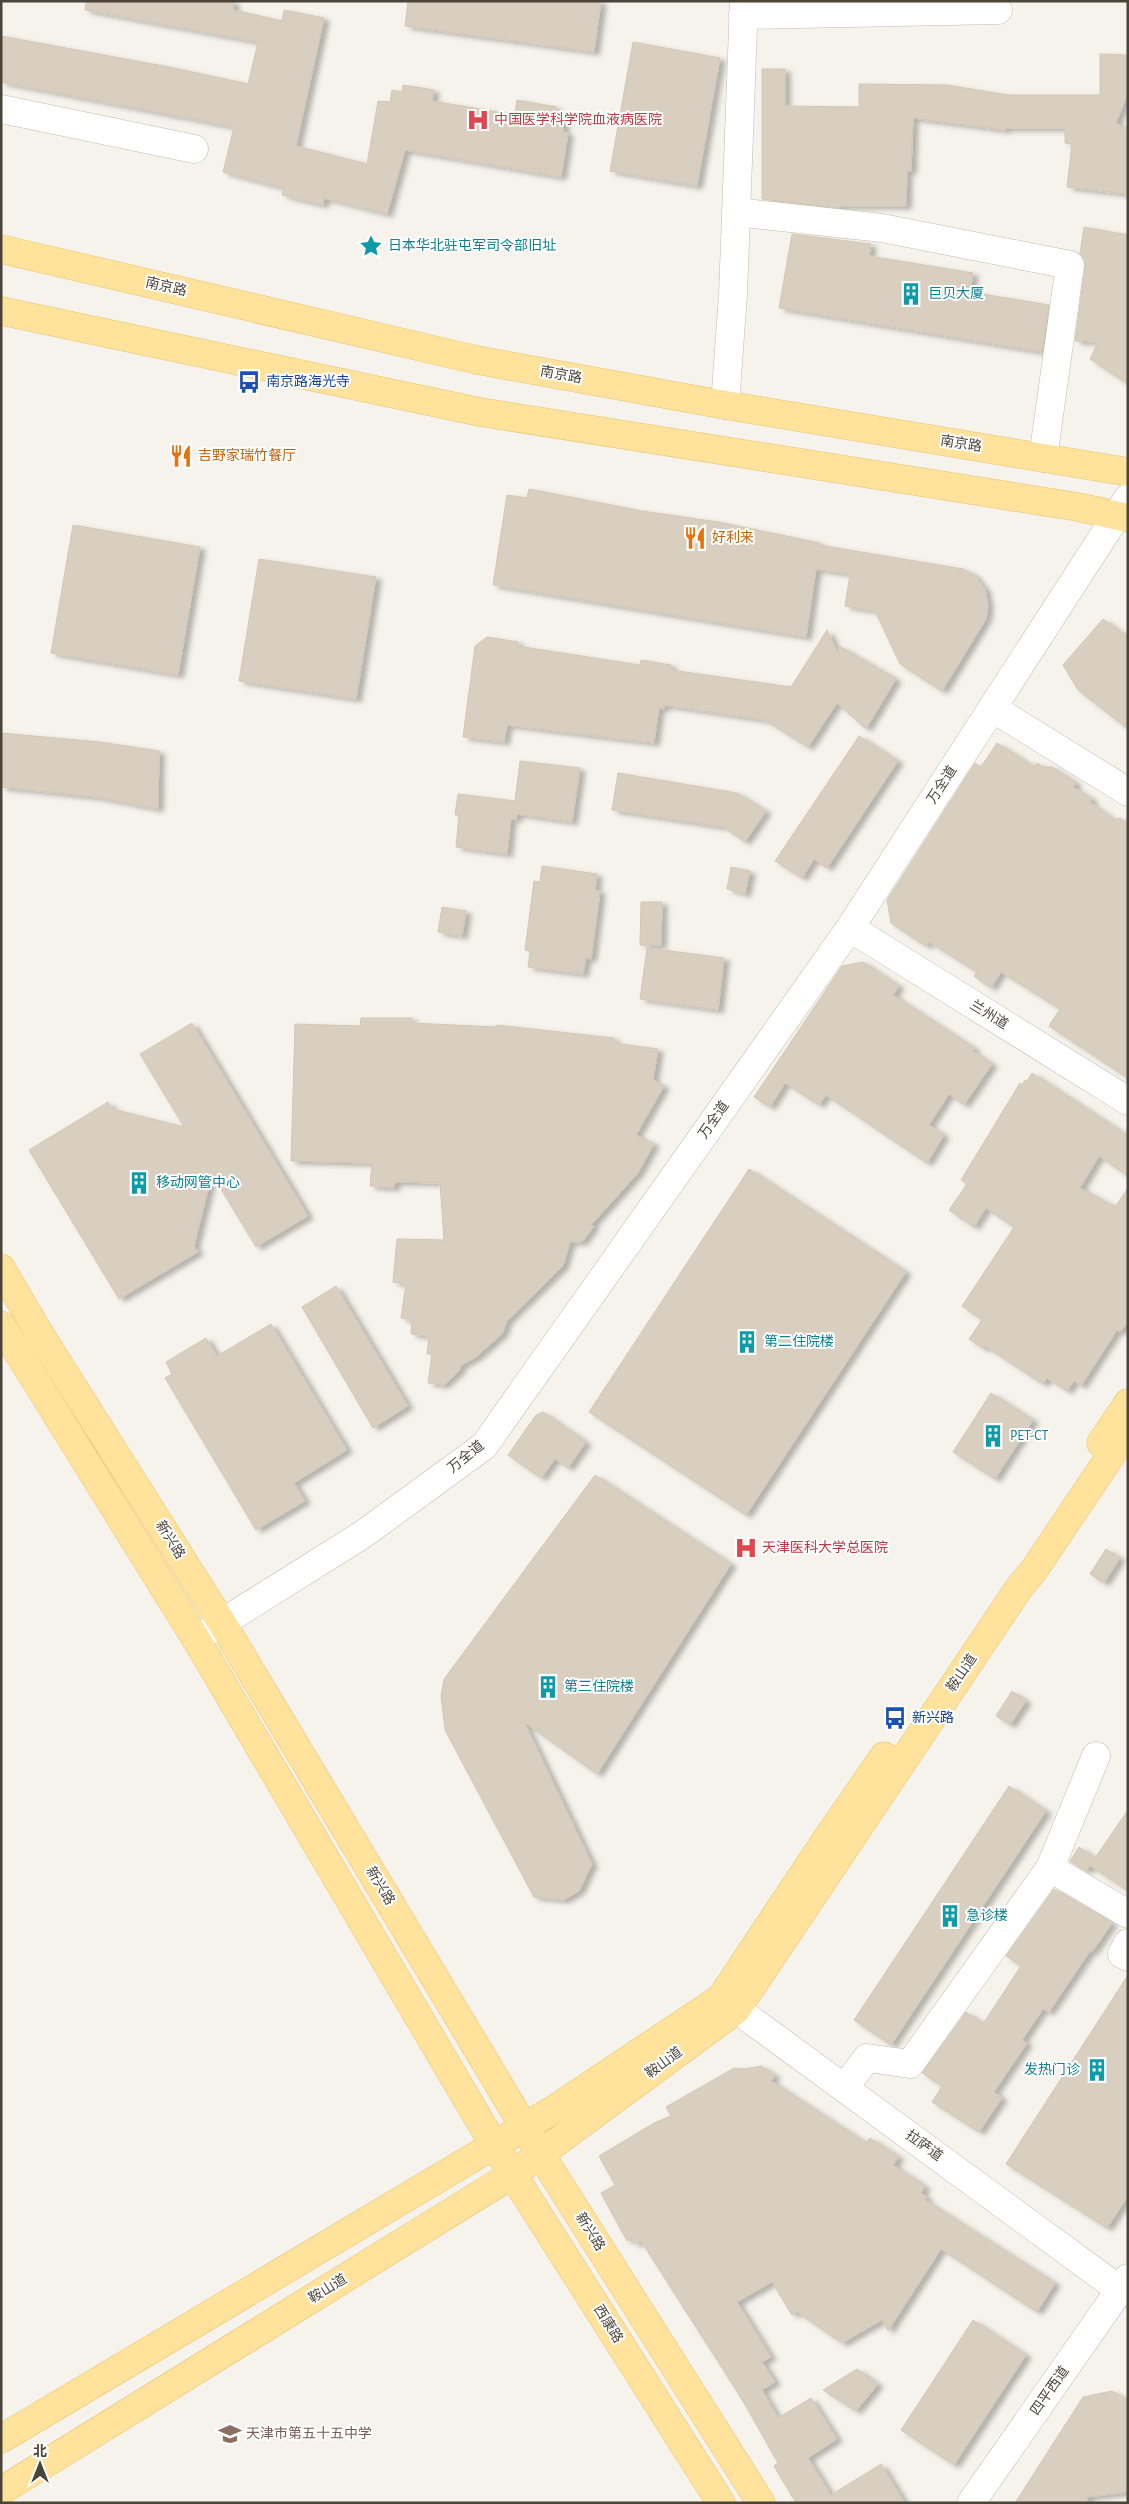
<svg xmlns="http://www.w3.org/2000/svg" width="1129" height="2504" font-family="'Alegreya Sans','Noto Sans SC',sans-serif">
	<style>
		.building { fill: #d8cfc1; stroke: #d3c7b4; filter: url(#shadow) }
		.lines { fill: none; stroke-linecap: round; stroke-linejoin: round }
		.minor-casing { stroke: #c2bbae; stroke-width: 29 }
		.major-casing { stroke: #e6c16a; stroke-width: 29 }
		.minor { stroke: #fff; stroke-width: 28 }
		.major { stroke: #ffe39c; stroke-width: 28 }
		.labels { text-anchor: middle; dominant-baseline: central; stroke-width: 4; stroke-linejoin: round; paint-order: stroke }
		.health-label { font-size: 14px; fill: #be3a42; stroke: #fff; text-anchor: start }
		.culture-label { font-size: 14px; fill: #0d838f; stroke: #fff; text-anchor: start }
		.street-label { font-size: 14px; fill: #4b4439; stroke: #fff }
		.transit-label { font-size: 14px; fill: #164399; stroke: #fff; text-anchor: start }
		.food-label { font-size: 14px; fill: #c56008; stroke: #fff; text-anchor: start }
		.education-label { font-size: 14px; fill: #785e54; stroke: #fff; text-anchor: start }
	</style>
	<defs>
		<filter id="shadow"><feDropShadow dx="5.5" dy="3" stdDeviation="2.5" flood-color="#0004"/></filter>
	</defs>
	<rect width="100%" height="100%" fill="#f6f3ec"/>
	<path class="building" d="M 86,1 L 234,1 L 233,10 L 282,21 L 284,10 L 324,18 L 296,146 L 367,164 L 378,101 L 390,102 L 392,90 L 402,92 L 403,85 L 434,90 L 432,101 L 515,115 L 517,100 L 556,107 L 555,118 L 564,120 L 563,132 L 568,133 L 561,177 L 405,150 L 387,214 L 324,198 L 323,205 L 282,195 L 284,188 L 223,172 L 234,127 L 1,82 L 1,36 L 174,68 L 248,84 L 258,42 L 85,10 Z
		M 408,1 L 601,1 L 594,52 L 405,26 Z
		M 633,42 L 720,58 L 697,186 L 610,171 Z
		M 1100,54 L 1128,55 L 1128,93 L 1116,123 L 1128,131 L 1128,194 L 1067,187 L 1072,144 L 1065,143 L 1065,128 L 1005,128 L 1005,130 L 913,118 L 911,171 L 907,171 L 906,206 L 840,206 L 840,208 L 762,199 L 762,69 L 785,69 L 785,106 L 859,107 L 859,84 L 947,85 L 1008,95 L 1100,95 Z
		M 1084,227 L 1128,235 L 1128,384 L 1090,359 L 1098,342 L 1075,341 L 1085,267 L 1084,259 L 1080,253 Z
		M 792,234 L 871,244 L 869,256 L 973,273 L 970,292 L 1049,305 L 1042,352 L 779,308 Z
		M 529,489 L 642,511 L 718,522 L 820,543 L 819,545 L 963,569 L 974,575 L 985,589 L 988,606 L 986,619 L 942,691 L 900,664 L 875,611 L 845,606 L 850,574 L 816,569 L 806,637 L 493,585 L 507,495 L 527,498 Z
		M 73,525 L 200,547 L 178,675 L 51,653 Z
		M 259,559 L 376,577 L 356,699 L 239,681 Z
		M 1103,619 L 1128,638 L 1128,729 L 1078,690 L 1063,665 Z
		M 827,630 L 838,653 L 839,646 L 896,679 L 866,729 L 837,703 L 808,747 L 765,720 L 664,705 L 664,709 L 659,708 L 654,743 L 507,725 L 504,742 L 463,737 L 475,646 L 487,637 L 518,642 L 517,646 L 640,665 L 641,660 L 671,665 L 671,670 L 791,687 Z
		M 1,733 L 100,742 L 159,751 L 158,809 L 97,797 L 1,787 Z
		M 859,736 L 898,761 L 827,868 L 814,859 L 802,878 L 775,861 Z
		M 997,743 L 1034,767 L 1037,763 L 1043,767 L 1052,767 L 1076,783 L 1073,787 L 1092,799 L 1090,802 L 1114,820 L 1120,818 L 1128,824 L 1128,1078 L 1049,1026 L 1060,1009 L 1001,972 L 991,988 L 974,976 L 977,972 L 929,942 L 926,946 L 891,923 L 887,900 L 975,763 L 981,767 Z
		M 520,761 L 580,768 L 572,822 L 517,814 L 516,820 L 511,818 L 507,854 L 456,847 L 459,815 L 455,815 L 458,794 L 515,801 Z
		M 618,773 L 737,793 L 766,811 L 745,842 L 724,827 L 612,810 Z
		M 542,866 L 597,874 L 595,890 L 600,891 L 591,959 L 586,958 L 583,974 L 528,967 L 530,951 L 525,950 L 534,881 L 540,882 Z
		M 731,867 L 750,871 L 745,894 L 727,889 Z
		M 641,902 L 662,902 L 661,945 L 640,945 Z
		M 442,907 L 466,911 L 462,936 L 438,932 Z
		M 647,948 L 724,958 L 718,1010 L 640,999 Z
		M 863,962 L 899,986 L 893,995 L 974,1048 L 973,1051 L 992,1064 L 964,1105 L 949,1094 L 929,1125 L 944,1135 L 927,1163 L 826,1095 L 819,1105 L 785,1083 L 770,1107 L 754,1097 L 842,966 Z
		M 361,1018 L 412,1018 L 412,1023 L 496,1027 L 497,1025 L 614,1038 L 614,1043 L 658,1049 L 653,1080 L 664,1086 L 636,1135 L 654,1144 L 638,1173 L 591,1225 L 594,1226 L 582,1242 L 570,1242 L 563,1266 L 507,1321 L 502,1334 L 476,1357 L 460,1366 L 460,1370 L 444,1385 L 428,1383 L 432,1354 L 427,1354 L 429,1336 L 411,1334 L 412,1320 L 401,1318 L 406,1284 L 393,1282 L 397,1239 L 444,1240 L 440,1183 L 395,1182 L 394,1188 L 370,1186 L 372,1163 L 291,1161 L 295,1024 L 360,1026 Z
		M 192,1023 L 308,1216 L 256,1247 L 212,1174 L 194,1246 L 198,1252 L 119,1299 L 29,1150 L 108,1102 L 112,1109 L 184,1127 L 140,1054 Z
		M 1032,1073 L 1128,1136 L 1128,1176 L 1099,1156 L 1080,1188 L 1115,1207 L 1128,1188 L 1128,1322 L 1120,1332 L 1117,1330 L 1081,1386 L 1074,1381 L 1067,1391 L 1047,1378 L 1043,1384 L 985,1346 L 984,1349 L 969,1339 L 982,1320 L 962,1306 L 1014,1227 L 986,1208 L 974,1227 L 949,1210 L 967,1184 L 961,1180 L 1020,1083 L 1022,1085 L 1025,1080 L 1027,1081 Z
		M 749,1169 L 906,1272 L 746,1515 L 589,1412 Z
		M 336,1286 L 408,1406 L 373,1428 L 302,1307 Z
		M 271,1324 L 347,1450 L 294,1483 L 305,1501 L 256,1530 L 165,1378 L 172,1374 L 166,1362 L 206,1338 L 217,1356 Z
		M 991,1393 L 1033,1420 L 995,1479 L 953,1452 Z
		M 543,1412 L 586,1442 L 568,1468 L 555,1459 L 541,1478 L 508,1455 L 536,1415 Z
		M 595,1475 L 731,1564 L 597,1774 L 524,1722 L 592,1864 L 579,1891 L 564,1900 L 534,1897 L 445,1730 L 441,1696 L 444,1679 Z
		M 1106,1549 L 1120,1558 L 1104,1583 L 1090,1574 Z
		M 1012,1691 L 1026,1701 L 1010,1725 L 996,1716 Z
		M 1009,1786 L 1046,1811 L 891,2045 L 854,2020 Z
		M 1128,1810 L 1128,1891 L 1091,1866 L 1086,1871 L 1070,1861 L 1079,1847 L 1095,1858 Z
		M 1054,1889 L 1112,1923 L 1092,1952 L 1090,1951 L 1049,2012 L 1043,2009 L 1022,2040 L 1027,2043 L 994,2092 L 1002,2098 L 979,2132 L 932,2102 L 942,2086 L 922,2073 L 966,2012 L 983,2024 L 1021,1966 L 1006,1956 Z
		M 1128,1975 L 1128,2196 L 1107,2228 L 1006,2164 Z
		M 761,2066 L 775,2075 L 771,2081 L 866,2143 L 870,2138 L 899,2157 L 893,2165 L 925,2186 L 921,2193 L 927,2197 L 925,2200 L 1055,2283 L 1037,2312 L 941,2249 L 888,2331 L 882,2320 L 842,2343 L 797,2312 L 792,2315 L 772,2282 L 737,2302 L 771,2357 L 762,2362 L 775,2382 L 762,2390 L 778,2418 L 811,2398 L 837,2439 L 808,2458 L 831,2495 L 881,2464 L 905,2503 L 796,2503 L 774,2466 L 778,2463 L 743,2401 L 641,2241 L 635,2244 L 631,2238 L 627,2241 L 601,2193 L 615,2185 L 599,2156 L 654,2123 L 671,2116 L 666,2107 L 734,2068 L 744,2069 Z
		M 973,2320 L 1026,2355 L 954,2465 L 901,2430 Z
		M 857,2369 L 878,2384 L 856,2411 L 823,2390 Z
		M 1112,2391 L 1126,2399 L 1128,2406 L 1128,2492 L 1087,2497 L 1088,2503 L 1015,2503 L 1083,2397 Z"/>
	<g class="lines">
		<defs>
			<path id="minor" d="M 743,15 L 998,10
				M 1,109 L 194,149
				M 736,212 L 882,228 L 1070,265 L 1043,458
				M 725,405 L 733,295 L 744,1
				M 992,708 L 1128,792
				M 850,928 L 1128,1101
				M 196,1639 L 362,1535 L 484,1446 L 850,928 L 1128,498
				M 1050,1868 L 1128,1914
				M 1128,1943 L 1122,1954 L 1128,1957
				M 721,1998 L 1120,2290 L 1128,2291
				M 844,2088 L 867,2058 L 910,2064 L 1050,1868 L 1096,1756
				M 971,2503 L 1128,2278"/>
			<path id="major" d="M 1,249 L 477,360 L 725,405 L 1128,472
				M 1,311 L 480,412 L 1078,507 L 1128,518
				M 1,1268 L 39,1333 L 222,1623 L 541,2155 L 761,2503
				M 1,1325 L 196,1639 L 494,2145 L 721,2503
				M 1101,1443 L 1128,1403
				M 1,2439 L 553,2110 L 721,1998 L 826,1840 L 884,1756
				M 1,2491 L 513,2174 L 736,2010 L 1019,1588 L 1034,1570 L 1128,1430"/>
		</defs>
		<use href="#minor" class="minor-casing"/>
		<use href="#major" class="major-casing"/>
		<use href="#minor" class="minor"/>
		<use href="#major" class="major"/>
	</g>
	<defs>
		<symbol id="hospital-bare" viewBox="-9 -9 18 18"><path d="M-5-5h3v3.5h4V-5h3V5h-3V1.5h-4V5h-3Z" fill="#e0444e" stroke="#fff" stroke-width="2.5" paint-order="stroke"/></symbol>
		<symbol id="sight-bare" viewBox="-9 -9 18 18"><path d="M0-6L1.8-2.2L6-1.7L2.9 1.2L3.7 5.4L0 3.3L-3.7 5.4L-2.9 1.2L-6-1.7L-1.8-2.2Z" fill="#0f9aa8" stroke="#fff" stroke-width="2.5" paint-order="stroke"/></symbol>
		<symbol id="building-bare" viewBox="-9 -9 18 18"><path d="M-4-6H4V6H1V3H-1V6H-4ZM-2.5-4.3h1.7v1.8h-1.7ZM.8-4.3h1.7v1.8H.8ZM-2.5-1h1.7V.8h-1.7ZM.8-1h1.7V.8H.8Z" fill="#0f9aa8" stroke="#fff" stroke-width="2.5" paint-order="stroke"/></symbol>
		<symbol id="bus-bare" viewBox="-9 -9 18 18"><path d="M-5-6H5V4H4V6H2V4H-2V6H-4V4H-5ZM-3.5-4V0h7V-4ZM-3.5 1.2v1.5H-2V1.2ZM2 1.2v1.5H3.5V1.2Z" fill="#1a4fb4" stroke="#fff" stroke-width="2.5" paint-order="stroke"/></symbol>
		<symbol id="restaurant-bare" viewBox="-9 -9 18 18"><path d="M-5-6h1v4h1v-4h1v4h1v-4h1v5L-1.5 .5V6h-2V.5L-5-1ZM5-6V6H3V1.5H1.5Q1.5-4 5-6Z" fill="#e8710a" stroke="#fff" stroke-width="2.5" paint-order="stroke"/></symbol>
		<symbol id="school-bare" viewBox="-9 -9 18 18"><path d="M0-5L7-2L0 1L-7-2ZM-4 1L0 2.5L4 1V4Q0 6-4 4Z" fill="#8d6e63" stroke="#fff" stroke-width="2.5" paint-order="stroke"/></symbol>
	</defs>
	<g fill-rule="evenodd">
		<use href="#hospital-bare" x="462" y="104" width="32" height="32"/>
		<use href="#sight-bare" x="355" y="230" width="32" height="32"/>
		<use href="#building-bare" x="895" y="278" width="32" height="32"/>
		<use href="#bus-bare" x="233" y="366" width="32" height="32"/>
		<use href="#restaurant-bare" x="165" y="440" width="32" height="32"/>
		<use href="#restaurant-bare" x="679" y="522" width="32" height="32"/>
		<use href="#building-bare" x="123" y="1167" width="32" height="32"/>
		<use href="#building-bare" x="731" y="1326" width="32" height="32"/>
		<use href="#building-bare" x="977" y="1420" width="32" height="32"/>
		<use href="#hospital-bare" x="730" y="1532" width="32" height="32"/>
		<use href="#building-bare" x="532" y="1671" width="32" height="32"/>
		<use href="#bus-bare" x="879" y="1702" width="32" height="32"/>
		<use href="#building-bare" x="934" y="1900" width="32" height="32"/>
		<use href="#building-bare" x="1081" y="2054" width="32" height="32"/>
		<use href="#school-bare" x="214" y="2418" width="32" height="32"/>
	</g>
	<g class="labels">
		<g class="health-label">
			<text x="494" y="120">中国医学科学院血液病医院</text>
			<text x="762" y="1548">天津医科大学总医院</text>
		</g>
		<g class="culture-label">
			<text x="388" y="246">日本华北驻屯军司令部旧址</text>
			<text x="928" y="294">巨贝大厦</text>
			<text x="156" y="1183">移动网管中心</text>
			<text x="764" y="1342">第二住院楼</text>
			<text x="1010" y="1436">PET-CT</text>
			<text x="564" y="1687">第三住院楼</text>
			<text x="966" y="1916">急诊楼</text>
			<text x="1080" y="2070" text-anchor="end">发热门诊</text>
		</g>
		<g class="street-label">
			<text transform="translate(166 287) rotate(13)">南京路</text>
			<text transform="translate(561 375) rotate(10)">南京路</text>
			<text transform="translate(961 444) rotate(9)">南京路</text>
			<text transform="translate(942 785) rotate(-57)">万全道</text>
			<text transform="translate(989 1015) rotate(32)">兰州道</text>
			<text transform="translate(714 1120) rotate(-55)">万全道</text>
			<text transform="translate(466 1457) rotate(-39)">万全道</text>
			<text transform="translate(170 1540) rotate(58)">新兴路</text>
			<text transform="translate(962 1673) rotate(-56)">鞍山道</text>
			<text transform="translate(380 1886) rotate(59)">新兴路</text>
			<text transform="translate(664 2063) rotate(-37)">鞍山道</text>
			<text transform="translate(924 2146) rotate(36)">拉萨道</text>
			<text transform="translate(590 2232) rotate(58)">新兴路</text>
			<text transform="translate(328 2289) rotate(-32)">鞍山道</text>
			<text transform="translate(608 2324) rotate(58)">西康路</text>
			<text transform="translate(1050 2391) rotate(-55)">四平西道</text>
		</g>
		<g class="transit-label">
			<text x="266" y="382">南京路海光寺</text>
			<text x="912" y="1718">新兴路</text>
		</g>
		<g class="food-label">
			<text x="198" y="456">吉野家瑞竹餐厅</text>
			<text x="712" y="538">好利来</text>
		</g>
		<g class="education-label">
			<text x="246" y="2434">天津市第五十五中学</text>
		</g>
	</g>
	<rect width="1129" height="2504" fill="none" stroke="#4b4439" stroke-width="5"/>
	<g transform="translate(40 2464)" stroke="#ffffff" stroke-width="4" paint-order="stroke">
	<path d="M0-4L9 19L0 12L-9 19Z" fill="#4b4439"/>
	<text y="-8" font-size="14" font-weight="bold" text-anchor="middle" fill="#4b4439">北</text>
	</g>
</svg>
